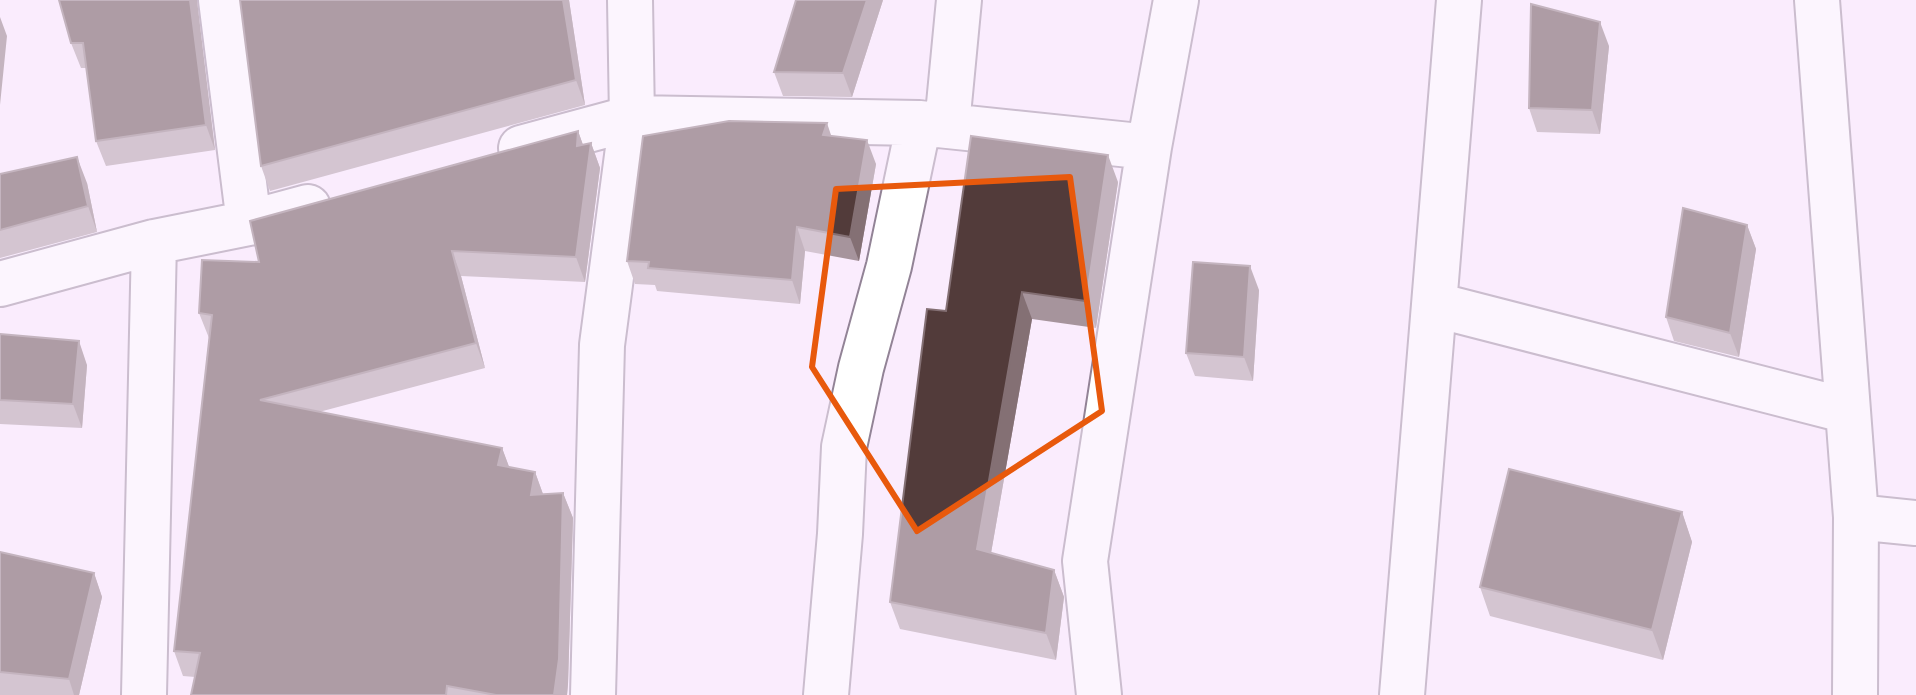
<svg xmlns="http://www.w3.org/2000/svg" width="1916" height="695" font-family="'PT Sans',sans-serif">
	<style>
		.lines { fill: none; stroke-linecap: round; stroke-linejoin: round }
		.minor-casing { stroke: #928396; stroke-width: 48 }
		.minor { stroke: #fff; stroke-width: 44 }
		.wall { fill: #a6949c }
		.shaded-wall { fill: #847074 }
		.building { fill: #523b3a; stroke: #847074; stroke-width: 2 }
		.marked { fill: none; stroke: #e8590c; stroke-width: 6; stroke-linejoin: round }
	</style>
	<rect width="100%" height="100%" fill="#faecfd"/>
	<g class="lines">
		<defs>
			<path id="minor" d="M 221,0 L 249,223
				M 1817,0 L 1856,517 L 1855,695
				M 947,125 L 959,0
				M 521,148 L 632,118 L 919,123 L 1149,147
				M 0,284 L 154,242 L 249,223 L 308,207
				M 1436,305 L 1848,411
				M 1856,517 L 1916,523
				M 144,695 L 154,242
				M 593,695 L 602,345 L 632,118 L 630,0
				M 826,695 L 840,534 L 844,447 L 861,368 L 889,266 L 919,123
				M 1099,695 L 1085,561 L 1149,147 L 1176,0
				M 1402,695 L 1459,0"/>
		</defs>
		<use href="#minor" class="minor-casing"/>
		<use href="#minor" class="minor"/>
	</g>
	<path class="wall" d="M 569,0 L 585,105 L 270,191 L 261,166 Z
		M 883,0 L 852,97 L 783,96 L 774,72 Z
		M 196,2 L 215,150 L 106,166 L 96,141 L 87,68 L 81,68 L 71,43 Z
		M 1609,46 L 1600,134 L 1537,132 L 1529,108 Z
		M 578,131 L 583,145 L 591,143 L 600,168 L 585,282 L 461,276 L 485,368 L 319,412 L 502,448 L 509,467 L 535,472 L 543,494 L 563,493 L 573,518 L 568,684 L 567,695 L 191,695 L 195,677 L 183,676 L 174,651 L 209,338 L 199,313 L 259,262 Z
		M 832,136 L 876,164 L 859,261 L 805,251 L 800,304 L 657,291 L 655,285 L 635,284 L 627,261 Z
		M 0,174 L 87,183 L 97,232 L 0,258 Z
		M 1118,182 L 1096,328 L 1032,319 L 991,553 L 1054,570 L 1064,597 L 1056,660 L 900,629 L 890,602 L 946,311 Z
		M 1747,225 L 1756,249 L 1739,357 L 1674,341 L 1666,317 Z
		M 1259,290 L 1253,381 L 1195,376 L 1186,353 Z
		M 0,334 L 87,365 L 82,428 L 0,424 Z
		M 1682,512 L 1692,542 L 1663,660 L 1490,616 L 1480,587 Z
		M 0,552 L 94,573 L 102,597 L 79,695 L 0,695 Z"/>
	<path class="shaded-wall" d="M 190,0 L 197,0 L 215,150 L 206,125 Z
		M 563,0 L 569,0 L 585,105 L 576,80 Z
		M 867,0 L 883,0 L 852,97 L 843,73 Z
		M 0,17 L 7,36 L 0,105 Z
		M 1600,22 L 1609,46 L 1600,134 L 1592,110 Z
		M 827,123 L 835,147 L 823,135 Z
		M 578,131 L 587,156 L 577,146 Z
		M 867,140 L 876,164 L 859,261 L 850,237 Z
		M 591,143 L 600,168 L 585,282 L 576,257 Z
		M 1108,155 L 1118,182 L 1096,328 L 1086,301 Z
		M 77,157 L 87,183 L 97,232 L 88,206 Z
		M 1747,225 L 1756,249 L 1739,357 L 1730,333 Z
		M 797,227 L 805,251 L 800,304 L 792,280 Z
		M 452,251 L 461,276 L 485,368 L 476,343 Z
		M 1250,266 L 1259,290 L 1253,381 L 1244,357 Z
		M 1022,292 L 1032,319 L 987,576 L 977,549 Z
		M 79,341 L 87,365 L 82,428 L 73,404 Z
		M 502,448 L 511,472 L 498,465 Z
		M 535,472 L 544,497 L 531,495 Z
		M 563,493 L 573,518 L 568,684 L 567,695 L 554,695 Z
		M 1682,512 L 1692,542 L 1663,660 L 1652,630 Z
		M 1054,570 L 1064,597 L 1056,660 L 1046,633 Z
		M 94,573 L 102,597 L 79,695 L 74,695 L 69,679 Z"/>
	<path class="building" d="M 59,0 L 190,0 L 206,125 L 96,141 L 83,43 L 71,43 Z
		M 240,0 L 563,0 L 576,80 L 261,166 Z
		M 796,0 L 867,0 L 843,73 L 774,72 Z
		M 1531,4 L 1600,22 L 1592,110 L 1529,108 Z
		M 729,121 L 827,123 L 823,135 L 867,140 L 850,237 L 797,227 L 792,280 L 648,268 L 649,262 L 627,261 L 643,136 Z
		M 578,131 L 577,146 L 591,143 L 576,257 L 452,251 L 476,343 L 260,400 L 502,448 L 498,465 L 535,472 L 531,495 L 563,493 L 559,659 L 554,695 L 496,695 L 447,686 L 446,695 L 191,695 L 200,653 L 174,651 L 212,315 L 199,313 L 202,260 L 259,262 L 250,221 Z
		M 971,136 L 1108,155 L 1086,301 L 1022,292 L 977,549 L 1054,570 L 1046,633 L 890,602 L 927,309 L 946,311 Z
		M 77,157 L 88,206 L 0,230 L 0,174 Z
		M 1683,208 L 1747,225 L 1730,333 L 1666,317 Z
		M 1193,262 L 1250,266 L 1244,357 L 1186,353 Z
		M 0,334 L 79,341 L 73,404 L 0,400 Z
		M 1509,469 L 1682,512 L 1652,630 L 1480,587 Z
		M 0,552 L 94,573 L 69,679 L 0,672 Z"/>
	<path d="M0 0H1916V695H0ZM 1070,177 L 1102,411 L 917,531 L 812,367 L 836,189 Z" fill="#faecfd" fill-opacity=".55" fill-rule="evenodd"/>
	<path class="marked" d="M 1070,177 L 1102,411 L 917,531 L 812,367 L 836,189 Z"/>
</svg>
